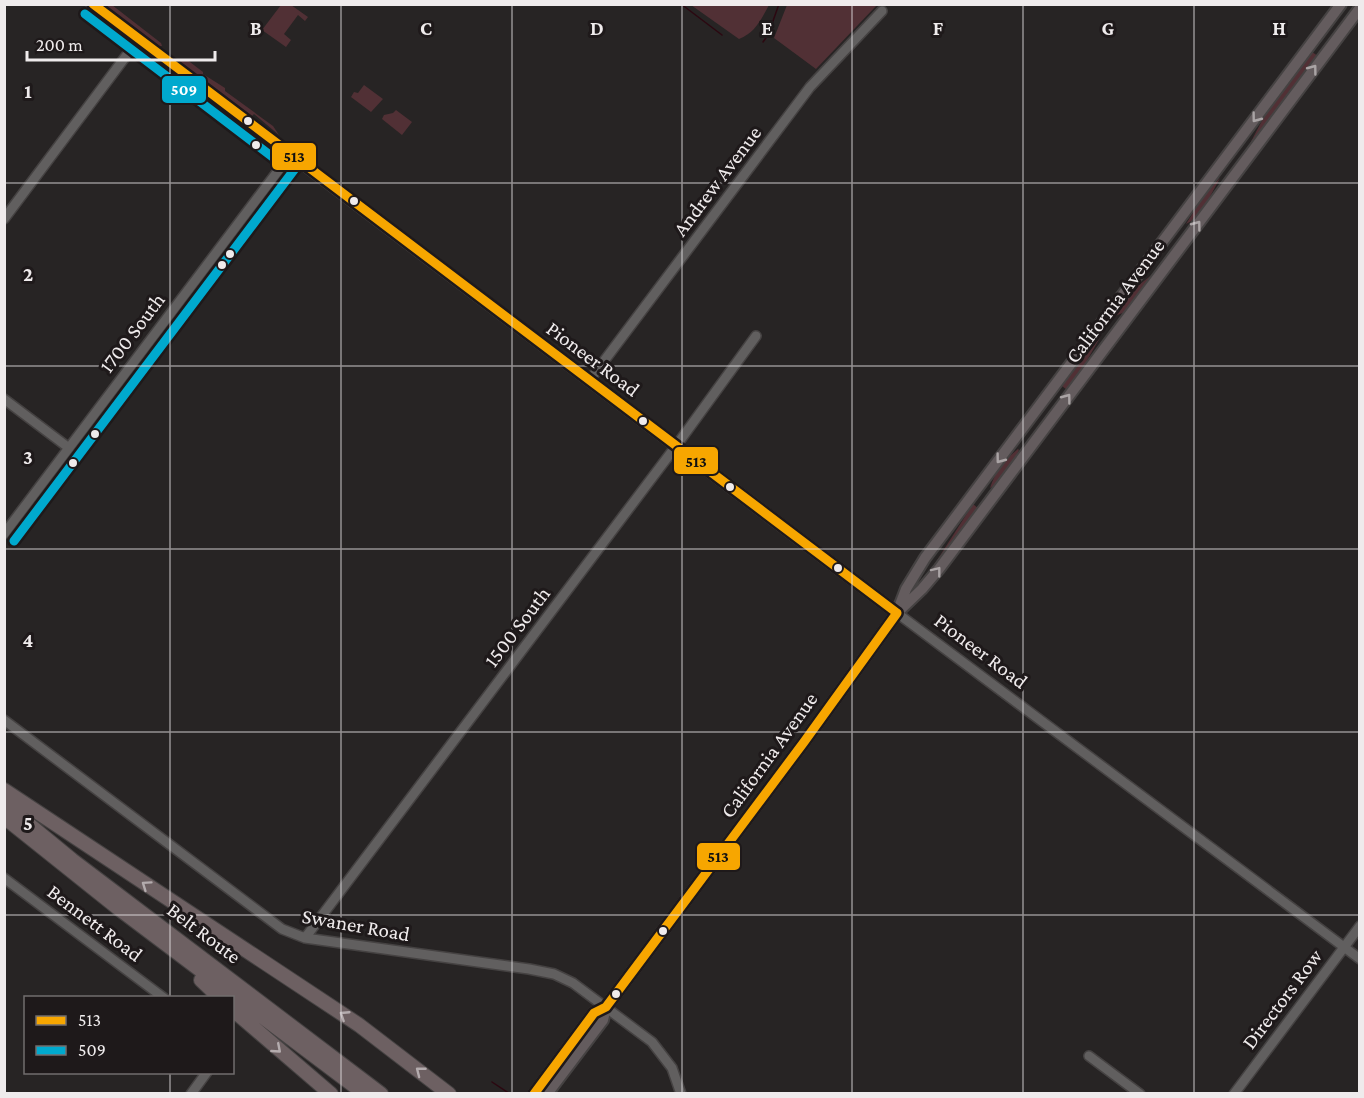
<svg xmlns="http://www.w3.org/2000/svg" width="1364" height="1098" font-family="'Crimson Pro',serif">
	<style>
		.green { fill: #513035 }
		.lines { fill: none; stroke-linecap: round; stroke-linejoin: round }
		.stream { stroke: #2c0811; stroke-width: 1.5 }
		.minor-casing { stroke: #454242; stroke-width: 12 }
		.major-casing { stroke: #454242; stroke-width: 14 }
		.highway-casing { stroke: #454242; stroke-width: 16 }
		.minor { stroke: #615f5f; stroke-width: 9 }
		.major { stroke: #645c5e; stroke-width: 10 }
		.highway { stroke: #6d6062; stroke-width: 14 }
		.bus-1-casing { stroke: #1e191a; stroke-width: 14 }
		.bus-2-casing { stroke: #1e191a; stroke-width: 14 }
		.bus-1 { stroke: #f7a600; stroke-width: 9 }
		.bus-2 { stroke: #00a9ce; stroke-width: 9 }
		.oneway { stroke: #aaa4a5 }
		.oneway2 { stroke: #b4acae }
		.grid { fill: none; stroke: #efebec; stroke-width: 1.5; stroke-opacity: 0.55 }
		.bus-dot { fill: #efebec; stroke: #1e191a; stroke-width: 2 }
		.labels { text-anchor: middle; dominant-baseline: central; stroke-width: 6; stroke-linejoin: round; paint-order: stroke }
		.street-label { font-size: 21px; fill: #efebec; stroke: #1e191a }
		.grid-label { font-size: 20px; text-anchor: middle; font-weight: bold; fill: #efebec; stroke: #1e191a; stroke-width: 6; stroke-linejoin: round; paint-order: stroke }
		.line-badge { stroke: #1e191a; stroke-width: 2 }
		.badge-label { font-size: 16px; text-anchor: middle; font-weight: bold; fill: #fff }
		.pale-badge-label { font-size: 16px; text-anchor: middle; font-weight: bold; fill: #111 }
	</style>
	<rect width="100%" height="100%" fill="#272424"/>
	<path class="green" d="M 104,5 L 112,5 L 161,43 L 162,46 L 159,46 Z
		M 281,5 L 291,5 L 308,17 L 305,21 L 298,15 L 284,34 L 291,40 L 286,47 L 262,30 Z
		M 691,5 L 769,5 C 761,20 755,33 739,39 Z
		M 787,5 L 787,4 L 877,5 L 816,69 L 774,38 Z
		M 1312,52 L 1318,56 L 1244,155 L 1268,109 Z
		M 186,59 L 203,72 L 203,74 L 225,88 L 225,91 L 273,126 L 279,135 L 254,114 L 252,116 L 178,60 Z
		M 364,85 L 383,99 L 371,112 L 351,97 L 354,92 L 358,93 Z
		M 396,110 L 412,122 L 402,135 L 382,119 L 384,115 L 393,113 Z
		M 1220,178 L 1199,217 L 1186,224 L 1206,192 Z
		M 1158,270 L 1127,311 L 1113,317 L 1135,288 Z
		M 1101,336 L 1078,376 L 1067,390 L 1062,386 Z
		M 1018,449 L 1019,450 C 1013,464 1004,482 990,488 C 995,472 1004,460 1018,449 Z
		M 973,504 L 979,509 L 937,566 L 934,565 Z"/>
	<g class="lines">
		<path class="stream" d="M 681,4 L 722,35
			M 763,42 L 768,35 L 779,4
			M 492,1082 L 510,1094"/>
		<defs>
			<path id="minor" d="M 4,219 L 138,40
				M 589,381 L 810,87 L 882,11
				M 4,399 L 69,448
				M 4,534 L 290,155
				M 897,613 L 1360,959
				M 4,720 L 282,929 L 305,938 L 529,969 L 554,974 L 573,983 L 652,1042 L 672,1068 L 681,1094
				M 4,878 L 164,998
				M 305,938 L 676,446 L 756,336
				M 1089,1056 L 1140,1094
				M 191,1094 L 207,1072
				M 1234,1094 L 1360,926"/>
			<path id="major" d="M 92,4 L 897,613
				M 898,610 L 906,589 L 925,558 L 1341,4
				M 534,1094 L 594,1013 L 606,1007
				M 547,1094 L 603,1020 L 606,1007 L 804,742 L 897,613 L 922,589 L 939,569 L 1360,8"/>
			<path id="highway" d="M 4,790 L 359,1025 L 449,1094
				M 4,804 L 72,860 L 381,1094
				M 4,817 L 118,908 L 365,1094
				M 201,980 L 220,998
				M 232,1009 L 331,1094"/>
		</defs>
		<use href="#minor" class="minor-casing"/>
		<use href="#major" class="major-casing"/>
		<use href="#highway" class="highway-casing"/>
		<use href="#minor" class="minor"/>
		<use href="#major" class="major"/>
		<use href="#highway" class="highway"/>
		<defs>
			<path id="bus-1" d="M 93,4 L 897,613
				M 534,1094 L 594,1013 L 606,1007 L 804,742 L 897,613"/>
			<path id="bus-2" d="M 85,14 L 283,165
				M 14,541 L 300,162"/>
		</defs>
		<use href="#bus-1" class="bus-1-casing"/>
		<use href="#bus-2" class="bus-2-casing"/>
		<use href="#bus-1" class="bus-1"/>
		<use href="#bus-2" class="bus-2"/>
	</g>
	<defs><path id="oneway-chevron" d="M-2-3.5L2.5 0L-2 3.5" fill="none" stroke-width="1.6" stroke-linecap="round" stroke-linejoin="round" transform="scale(1.5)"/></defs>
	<g class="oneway">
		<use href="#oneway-chevron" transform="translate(1313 69) rotate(-53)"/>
		<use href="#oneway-chevron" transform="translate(1256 118) rotate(127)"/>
		<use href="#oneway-chevron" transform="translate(1197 225) rotate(-53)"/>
		<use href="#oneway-chevron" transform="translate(1067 398) rotate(-53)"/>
		<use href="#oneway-chevron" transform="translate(1000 459) rotate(127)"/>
		<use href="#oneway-chevron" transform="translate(937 571) rotate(-52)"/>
	</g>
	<g class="oneway2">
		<use href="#oneway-chevron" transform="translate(146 885) rotate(-145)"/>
		<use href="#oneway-chevron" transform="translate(344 1015) rotate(-147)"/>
		<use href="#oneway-chevron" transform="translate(277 1049) rotate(41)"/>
		<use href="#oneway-chevron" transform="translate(420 1071) rotate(-142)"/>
	</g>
	<path class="grid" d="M 170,4 L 170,998M 341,4 L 341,1094M 512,4 L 512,1094M 682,4 L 682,1094M 852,4 L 852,1094M 1023,4 L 1023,1094M 1194,4 L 1194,1094M 4,183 L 1360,183M 4,366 L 1360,366M 4,549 L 1360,549M 4,732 L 1360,732M 4,915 L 1360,915M 170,1072 L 170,1094"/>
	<g class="bus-dot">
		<circle cx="248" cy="121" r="5"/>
		<circle cx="256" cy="145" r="5"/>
		<circle cx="354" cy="201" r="5"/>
		<circle cx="230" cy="254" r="5"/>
		<circle cx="222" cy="265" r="5"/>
		<circle cx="643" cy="421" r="5"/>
		<circle cx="95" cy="434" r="5"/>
		<circle cx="73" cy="463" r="5"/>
		<circle cx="730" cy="487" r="5"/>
		<circle cx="838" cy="568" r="5"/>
		<circle cx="663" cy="931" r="5"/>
		<circle cx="616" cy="994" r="5"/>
	</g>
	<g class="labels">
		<g class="street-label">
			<text transform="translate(717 181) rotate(-53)">Andrew Avenue</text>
			<text transform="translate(1115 301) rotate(-53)">California Avenue</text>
			<text transform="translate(132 333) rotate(-53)">1700 South</text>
			<text transform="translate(593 359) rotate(37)">Pioneer Road</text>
			<text transform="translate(517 627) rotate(-53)">1500 South</text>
			<text transform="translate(981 651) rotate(37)">Pioneer Road</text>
			<text transform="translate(769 755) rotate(-54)">California Avenue</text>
			<text transform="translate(95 923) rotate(37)">Bennett Road</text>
			<text transform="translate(356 925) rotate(10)">Swaner Road</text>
			<text transform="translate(204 933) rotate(37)">Belt Route</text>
			<text transform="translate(1282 999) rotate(-53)">Directors Row</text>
		</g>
	</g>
	<g class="grid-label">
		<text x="256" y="35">B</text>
		<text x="426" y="35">C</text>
		<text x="597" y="35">D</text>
		<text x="767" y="35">E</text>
		<text x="938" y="35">F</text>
		<text x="1108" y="35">G</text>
		<text x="1279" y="35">H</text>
		<text x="28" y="98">1</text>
		<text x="28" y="281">2</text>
		<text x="28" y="464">3</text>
		<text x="28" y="647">4</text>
		<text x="28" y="830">5</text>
	</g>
	<g class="line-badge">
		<rect x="161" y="75" width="46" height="29" rx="6" fill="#00a9ce"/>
		<rect x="271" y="142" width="46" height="29" rx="6" fill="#f7a600"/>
		<rect x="673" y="446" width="46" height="29" rx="6" fill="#f7a600"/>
		<rect x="696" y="842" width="45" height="29" rx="6" fill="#f7a600"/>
	</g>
	<g class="badge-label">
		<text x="184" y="95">509</text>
	</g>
	<g class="pale-badge-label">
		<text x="294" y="162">513</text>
		<text x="696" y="467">513</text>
		<text x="718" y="862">513</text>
	</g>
	<rect width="1364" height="1098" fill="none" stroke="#efebec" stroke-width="12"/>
	<rect x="24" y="996" width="210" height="78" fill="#1e191a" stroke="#726d6e" stroke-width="1.5"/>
	<rect x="36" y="1016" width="30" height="9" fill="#f7a600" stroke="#726d6e" stroke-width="1.5"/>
	<text x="78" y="1026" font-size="18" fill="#efebec">513</text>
	<rect x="36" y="1046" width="30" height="9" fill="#00a9ce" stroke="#726d6e" stroke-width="1.5"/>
	<text x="78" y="1056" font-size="18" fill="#efebec">509</text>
	<path d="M27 51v9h188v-9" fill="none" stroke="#efebec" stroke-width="3"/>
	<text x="36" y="51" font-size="18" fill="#efebec" stroke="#1e191a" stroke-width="4.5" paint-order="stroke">200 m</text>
</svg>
